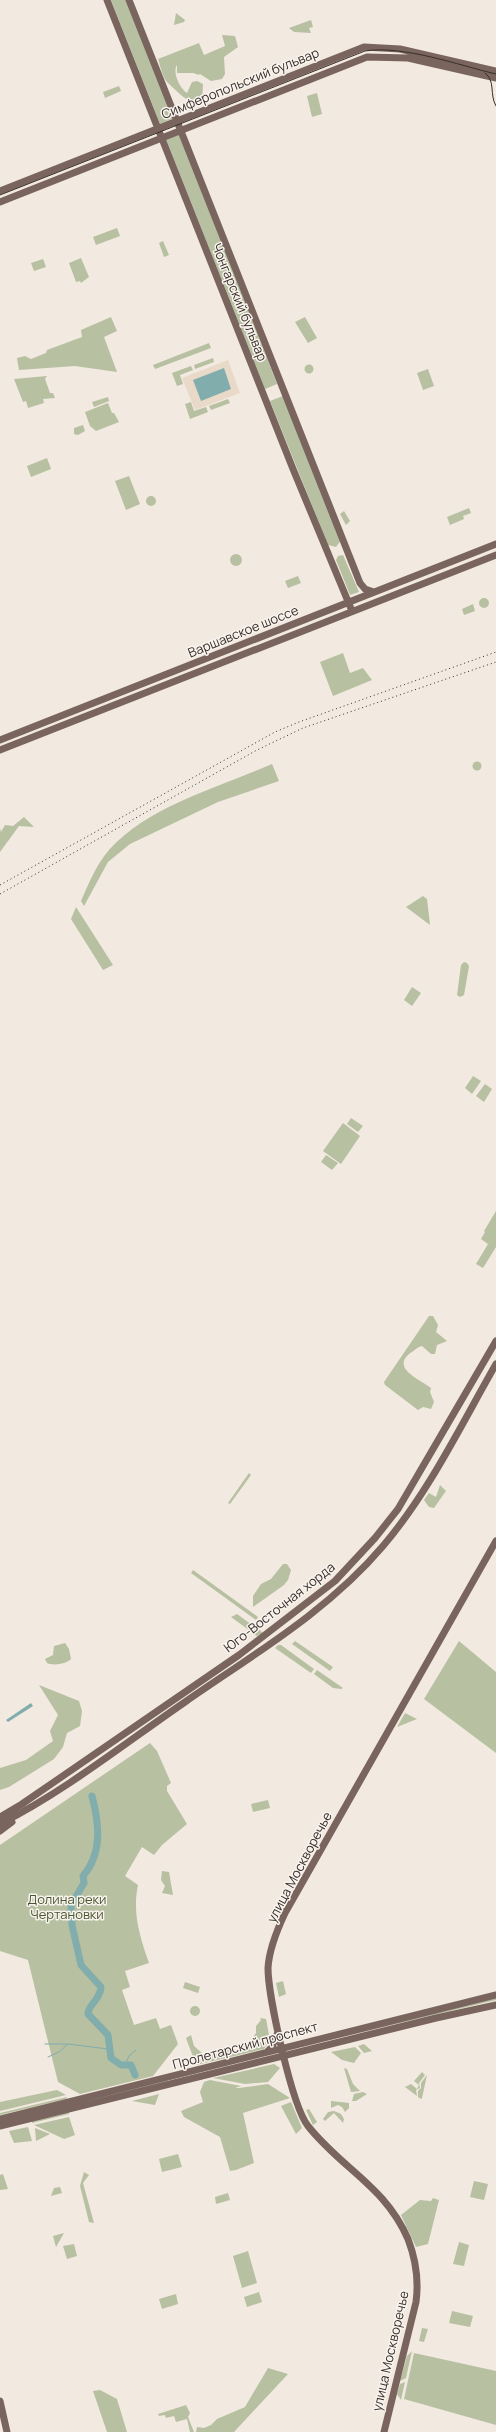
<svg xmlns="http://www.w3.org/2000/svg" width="496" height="2432" font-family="Manrope,sans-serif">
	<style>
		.green { fill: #b7c0a1 }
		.plaza { fill: #e9d9c9 }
		.water { fill: #81adad }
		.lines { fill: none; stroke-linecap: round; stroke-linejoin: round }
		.stream { stroke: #81adad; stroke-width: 1 }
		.river { stroke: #81adad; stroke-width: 7 }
		.major { stroke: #79655d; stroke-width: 7 }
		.tram { stroke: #382e2b; stroke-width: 1 }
		.rail { stroke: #382e2b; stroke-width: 1; stroke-dasharray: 1 3; stroke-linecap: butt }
		.labels { text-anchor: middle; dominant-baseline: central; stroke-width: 3; stroke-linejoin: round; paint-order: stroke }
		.street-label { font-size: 13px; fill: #382e2b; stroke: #f9f3ed }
		.park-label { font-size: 13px; fill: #495530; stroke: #f9f3ed }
	</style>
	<rect width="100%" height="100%" fill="#f2e9e0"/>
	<path class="green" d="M 111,0 L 127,0 L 174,118 L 160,124 Z
		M 176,13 L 185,20 L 184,22 L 174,25 Z
		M 311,20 L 313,27 L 309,28 L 311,33 L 294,32 L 289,28 Z
		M 222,35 L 235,36 L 238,47 L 224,57 L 225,74 L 222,79 L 211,81 L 192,69 L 200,73 L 199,75 L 193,73 L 177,73 L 177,65 C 172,72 180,89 187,93 L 192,82 L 197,81 L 203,84 L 202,102 C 188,105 177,91 168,83 C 163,79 160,65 158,59 L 199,43 L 204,55 L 225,46 Z
		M 119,86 L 121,91 L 105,98 L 103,92 Z
		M 317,93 L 322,114 L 312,117 L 307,96 Z
		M 180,134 L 277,384 L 265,389 L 166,139 Z
		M 117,228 L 120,236 L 96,245 L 93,237 Z
		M 163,241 L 169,255 L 164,257 L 159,243 Z
		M 81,258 L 89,277 L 81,283 L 80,281 L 76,282 L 69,263 Z
		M 43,259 L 46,267 L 34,271 L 31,263 Z
		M 111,317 L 117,331 L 104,337 L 117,372 L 75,366 L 19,370 L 17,358 L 25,356 L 31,359 L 46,353 L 47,350 L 82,337 L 81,330 Z
		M 305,317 L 317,338 L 308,343 L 295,322 Z
		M 209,343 L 211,348 L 155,369 L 153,365 Z
		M 213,358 L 214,362 L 195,369 L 194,365 Z
		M304.5 369a4.5 4.5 0 1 1 9 0a4.5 4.5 0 1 1-9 0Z
		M 191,366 L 193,370 L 180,375 L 183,384 L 177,386 L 172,373 Z
		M 428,369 L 434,386 L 423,390 L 417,373 Z
		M 47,376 L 45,379 L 50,393 L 53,393 L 55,398 L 43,399 L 44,403 L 28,408 L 26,401 L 23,402 L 14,379 Z
		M 283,396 L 341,540 L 336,547 L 328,545 L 270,401 Z
		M 108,397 L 109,401 L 94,407 L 92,402 Z
		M 228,399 L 230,403 L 211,410 L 209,406 Z
		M 191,402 L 194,411 L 206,407 L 208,412 L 190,419 L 185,404 Z
		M 108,403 L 112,413 L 114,413 L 119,422 L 96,431 L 90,426 L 85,412 Z
		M 83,425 L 85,431 L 78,435 L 74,434 L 74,428 Z
		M 47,458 L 51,469 L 31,477 L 27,466 Z
		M 129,476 L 140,504 L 126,510 L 115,481 Z
		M146 501a5 5 0 1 1 10 0a5 5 0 1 1-10 0Z
		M 469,508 L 471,513 L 463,516 L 464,519 L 450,525 L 447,517 Z
		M 344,511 L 350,521 L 346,525 L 340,514 Z
		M230 560a6 6 0 1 1 12 0a6 6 0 1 1-12 0Z
		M 343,555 L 359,592 L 350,595 L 336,560 L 338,556 Z
		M 298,576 L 301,583 L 288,588 L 285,581 Z
		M479 603a5 5 0 1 1 10 0a5 5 0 1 1-10 0Z
		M 473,604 L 475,611 L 464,615 L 462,609 Z
		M 343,653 L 350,673 L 363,668 L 372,680 L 333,696 L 320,662 Z
		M472.5 766a4.5 4.5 0 1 1 9 0a4.5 4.5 0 1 1-9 0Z
		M 272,764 L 279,781 L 218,802 L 130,844 L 108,862 L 84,906 L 81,901 C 89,883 96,865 109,850 C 150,805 218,788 272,764 Z
		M 24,817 L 34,827 L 19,826 L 0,852 L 0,828 L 1,832 L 5,825 L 13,826 Z
		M 423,896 L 427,899 L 430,925 L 406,907 Z
		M 76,907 L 113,965 L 103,970 L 71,919 Z
		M 464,962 L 467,963 L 469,966 L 464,995 L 460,997 L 457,995 L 461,965 Z
		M 412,987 L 421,993 L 412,1006 L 404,1000 Z
		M 473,1076 L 481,1081 L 472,1094 L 465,1088 Z
		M 485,1084 L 492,1089 L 484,1102 L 476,1096 Z
		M 351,1118 L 363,1126 L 358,1132 L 347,1124 Z
		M 343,1123 L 360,1136 L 341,1164 L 323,1151 Z
		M 326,1155 L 338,1163 L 332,1170 L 321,1162 Z
		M 496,1211 L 496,1247 L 483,1268 L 476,1264 L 488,1244 L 481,1239 L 485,1232 L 484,1231 Z
		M 429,1316 L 433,1316 L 438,1325 L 436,1332 L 447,1341 L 437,1345 L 435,1354 L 431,1354 L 422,1346 C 417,1347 414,1351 409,1354 C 391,1369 423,1381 431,1388 L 430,1392 L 434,1402 L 431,1409 L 423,1407 L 418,1410 L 385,1385 L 384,1382 Z
		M 249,1473 L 251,1475 L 230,1504 L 228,1503 Z
		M 440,1485 L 446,1491 L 434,1508 L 429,1507 L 424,1500 L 429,1493 L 436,1497 Z
		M 283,1564 L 287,1564 L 291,1570 L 288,1580 L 284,1585 L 253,1607 L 253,1596 L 261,1584 L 271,1579 Z
		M 193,1570 L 258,1617 L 256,1620 L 191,1573 Z
		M 237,1614 L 262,1632 L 262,1633 L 257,1636 L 231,1617 Z
		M 295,1641 L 333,1667 L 330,1671 L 292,1644 Z
		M 459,1641 L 496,1672 L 496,1753 L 424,1699 Z
		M 65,1643 L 69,1649 L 71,1659 C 66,1664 54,1666 47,1663 L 45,1659 L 53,1655 L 54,1646 Z
		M 278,1645 L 281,1645 L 314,1669 L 311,1673 L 275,1648 Z
		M 317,1670 L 343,1688 L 341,1689 L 333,1688 L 314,1674 Z
		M 39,1685 L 79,1701 L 82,1711 L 80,1726 L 67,1733 L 63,1747 L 54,1759 L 9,1787 L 0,1790 L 0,1768 L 26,1760 L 53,1741 L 50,1731 L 58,1715 Z
		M 405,1713 L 417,1719 L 397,1727 Z
		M 150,1743 L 157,1751 L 171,1783 L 167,1786 L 167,1791 L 187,1824 L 162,1845 L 154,1855 L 142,1847 L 125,1876 L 138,1885 C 132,1913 140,1937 149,1963 L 125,1971 L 130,1987 L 122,1990 L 134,2025 L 156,2018 L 160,2029 L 171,2025 L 178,2044 L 153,2076 L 80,2094 L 58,2082 L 28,1960 L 0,1951 L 0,1845 Z
		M 268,1800 L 270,1808 L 253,1812 L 251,1804 Z
		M 162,1871 L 169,1872 L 173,1895 L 162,1893 L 165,1886 L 161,1880 Z
		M 283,1981 L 286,1994 L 279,1997 L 276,1983 Z
		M 185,1982 L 200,1987 L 198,1993 L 183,1988 Z
		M 496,1998 L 496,2000 L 300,2047 Z
		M190 2011a5 5 0 1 1 10 0a5 5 0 1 1-10 0Z
		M 260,2018 L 266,2019 L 270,2040 L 251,2040 L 256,2033 L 256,2026 L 261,2020 Z
		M 191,2035 L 194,2046 L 202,2053 L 195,2062 L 186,2038 Z
		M 250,2042 L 269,2042 L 264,2049 L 196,2065 L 205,2054 L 217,2054 L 225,2049 L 244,2051 L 252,2045 Z
		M 364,2044 L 372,2051 L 364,2053 L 358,2046 Z
		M 355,2047 L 361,2053 L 354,2063 L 342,2060 L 331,2052 Z
		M 274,2064 L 280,2068 L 268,2082 L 245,2084 L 213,2078 Z
		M 344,2068 L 347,2069 L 353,2084 L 360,2091 L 351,2092 Z
		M 422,2072 L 425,2075 L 419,2083 L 420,2088 L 416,2090 L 417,2096 L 405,2087 L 411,2084 L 417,2089 L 419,2085 L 414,2081 Z
		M 427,2075 L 422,2098 L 421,2099 L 418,2097 L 418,2091 L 421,2088 L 421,2083 Z
		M 210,2080 L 241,2086 L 235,2088 L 239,2088 L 268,2084 L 290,2098 L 243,2113 L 254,2163 L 236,2170 L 230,2171 L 220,2137 L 184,2117 L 181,2111 L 203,2102 L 200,2092 L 204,2082 Z
		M 57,2090 L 66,2095 L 0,2111 L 0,2102 Z
		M 363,2092 L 367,2094 L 356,2101 L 352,2101 L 354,2094 Z
		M 159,2094 L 155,2105 L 132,2101 Z
		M 67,2097 L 66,2099 L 0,2115 L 0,2113 Z
		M 331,2101 L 349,2103 L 349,2108 L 345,2112 L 342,2107 L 338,2105 L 331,2108 Z
		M 291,2102 L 302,2128 L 296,2134 L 281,2106 Z
		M 309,2109 L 317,2122 L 313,2125 L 306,2110 Z
		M 334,2111 L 341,2114 L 344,2119 L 343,2123 L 334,2113 L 325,2121 L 323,2119 L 328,2112 Z
		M 69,2112 L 69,2114 L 32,2123 L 32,2121 Z
		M 69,2117 L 75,2135 L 64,2139 L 34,2125 Z
		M 28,2127 L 32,2141 L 14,2143 L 9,2131 Z
		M 35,2128 L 50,2134 L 36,2141 Z
		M 178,2154 L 182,2167 L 162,2172 L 159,2159 Z
		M 84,2172 L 89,2175 L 83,2183 L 94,2223 L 89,2222 L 80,2186 Z
		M 3,2174 L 8,2189 L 0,2190 L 0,2175 Z
		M 474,2181 L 488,2184 L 484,2200 L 470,2197 Z
		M 60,2187 L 62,2193 L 51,2196 L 54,2188 Z
		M 228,2193 L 230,2200 L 216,2204 L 215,2197 Z
		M 433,2198 L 439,2200 L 428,2244 L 416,2247 L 401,2215 L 420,2200 L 431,2201 Z
		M 64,2233 L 56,2247 L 53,2236 Z
		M 459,2242 L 469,2245 L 464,2266 L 453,2264 Z
		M 74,2244 L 77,2256 L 67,2259 L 63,2246 Z
		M 248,2251 L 257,2283 L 242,2288 L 233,2256 Z
		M 259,2292 L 262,2302 L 247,2307 L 244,2297 Z
		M 176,2294 L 178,2304 L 162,2309 L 159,2299 Z
		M 452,2311 L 473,2316 L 470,2327 L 449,2323 Z
		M 422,2328 L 428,2329 L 424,2342 L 419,2341 Z
		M 412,2351 L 406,2378 L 400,2381 L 407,2356 Z
		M 414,2353 L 496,2371 L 496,2425 L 404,2399 Z
		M 268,2368 L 288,2374 L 234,2432 L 196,2432 L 197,2427 L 204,2428 L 211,2425 L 217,2419 L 245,2407 Z
		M 405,2382 L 401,2400 L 397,2394 L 400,2384 Z
		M 100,2390 L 117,2399 L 127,2432 L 107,2432 L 93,2391 Z
		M 186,2405 L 190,2413 L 188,2417 L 194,2432 L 190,2432 L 187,2419 L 176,2422 L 174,2416 L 166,2418 L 165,2415 L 159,2416 L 158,2414 Z"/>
	<path class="plaza" d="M 228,360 L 240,393 L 195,410 L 182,378 Z"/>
	<path class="water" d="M 224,368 L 231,389 L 201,401 L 193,380 Z
		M 31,1703 L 33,1706 L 8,1722 L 6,1720 Z"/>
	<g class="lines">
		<path class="stream" d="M 45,2044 L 67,2044
			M 48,2057 L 59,2052 L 68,2044 L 108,2049
			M 125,2065 L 129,2056 L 136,2050"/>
		<path class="river" d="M 92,1796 C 99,1823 103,1853 83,1876 L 84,1883 L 71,1905 L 72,1925 L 81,1965 L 101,1987 C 100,2001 88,2004 88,2014 L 108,2035 L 111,2058 L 121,2065 L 131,2065 L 135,2075"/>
		<path class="major" d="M 107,0 L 293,469 L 352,611
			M 129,0 L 360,583 L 365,589 L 374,592
			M 0,191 L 364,47 L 400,49 L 496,71
			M 0,202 L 367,57 L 408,58 L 496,78
			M 0,740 L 496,544
			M 0,750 L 496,555
			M 0,1817 L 22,1804 L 239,1655 L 335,1581 L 375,1538 L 398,1509 L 496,1341
			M 0,1824 C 65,1791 124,1744 185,1702 C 254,1654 328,1611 383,1546 C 429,1492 461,1425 496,1364
			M 0,1831 L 12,1822
			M 267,2052 L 272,2047 L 278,2032
			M 0,2119 L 496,1995
			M 0,2126 L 436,2018 L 496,2005
			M 0,2401 L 7,2432
			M 384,2432 L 416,2302 C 419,2280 416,2260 408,2239 C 385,2186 342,2169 308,2126 C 292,2106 268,1996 268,1968 C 269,1950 277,1930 285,1913 L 496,1541"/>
		<path class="tram" d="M 485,73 C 496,81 489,94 496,106
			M 0,195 L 365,51 C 403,45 458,65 496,74"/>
		<path class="rail" d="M 0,885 L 275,732 L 299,722 L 496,652
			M 0,894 L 257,750 L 303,728 L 496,662"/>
	</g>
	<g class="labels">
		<g class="street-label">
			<text transform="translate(240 83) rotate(-22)">Симферопольский бульвар</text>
			<text transform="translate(240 302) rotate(68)">Чонгарский бульвар</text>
			<text transform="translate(243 631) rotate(-22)">Варшавское шоссе</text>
			<text transform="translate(279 1607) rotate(-38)">Юго-Восточная хорда</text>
			<text transform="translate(299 1867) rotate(-62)">улица Москворечье</text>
			<text transform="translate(245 2045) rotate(-15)">Пролетарский проспект</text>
			<text transform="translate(390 2351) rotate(-77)">улица Москворечье</text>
		</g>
		<g class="park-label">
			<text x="67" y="1899">Долина реки<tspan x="67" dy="15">Чертановки</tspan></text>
		</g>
	</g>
</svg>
